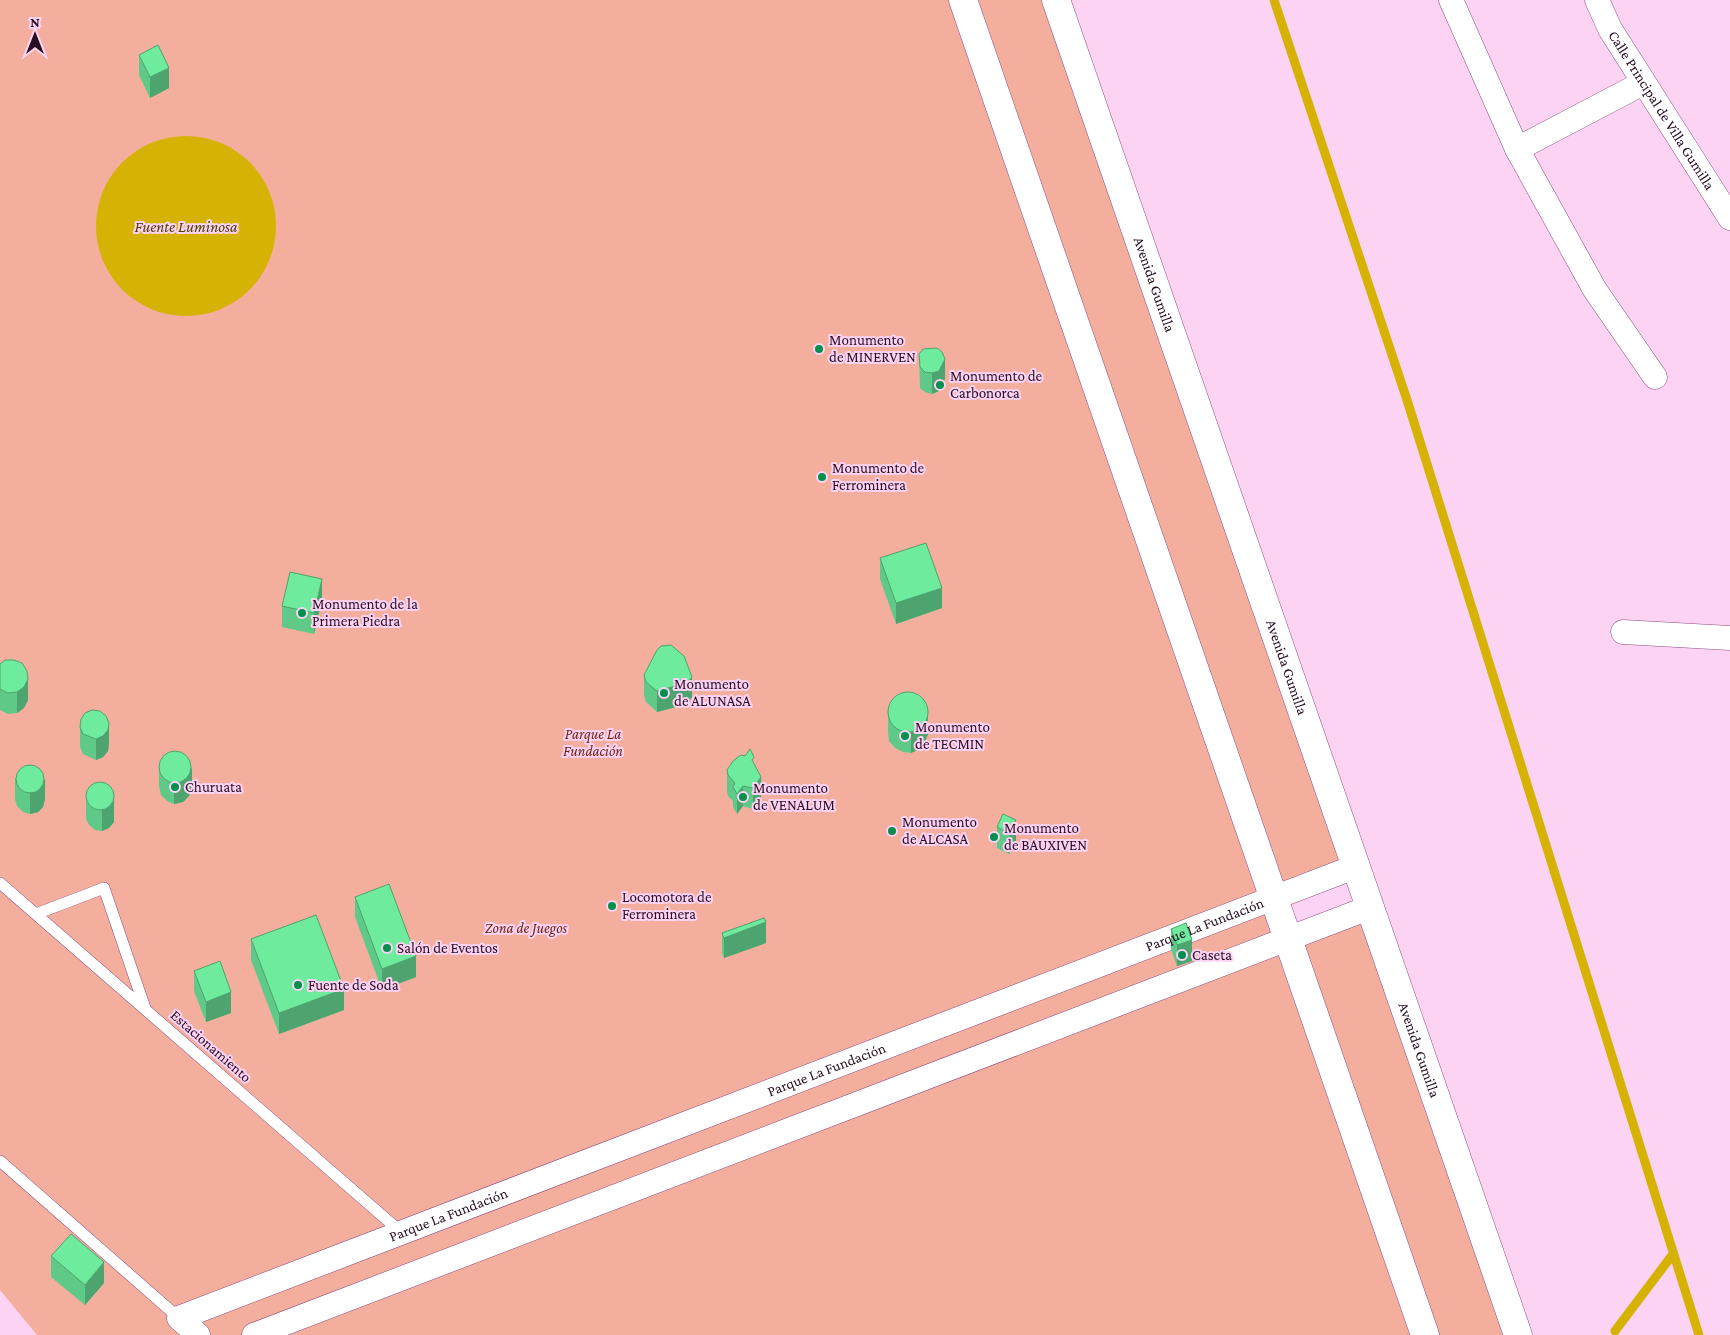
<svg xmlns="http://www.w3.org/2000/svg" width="1730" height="1335" font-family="'Crimson Pro',serif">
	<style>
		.green { fill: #f3ae9d }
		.water { fill: #d6b205 }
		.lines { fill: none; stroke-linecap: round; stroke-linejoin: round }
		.stream { stroke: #d6b205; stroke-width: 9 }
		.lane-casing { stroke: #8a4e80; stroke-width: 12 }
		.street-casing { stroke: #8a4e80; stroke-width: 25 }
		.secondary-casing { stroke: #8a4e80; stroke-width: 29 }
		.lane { stroke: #fff; stroke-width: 11 }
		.street { stroke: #fff; stroke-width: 24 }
		.secondary { stroke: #fff; stroke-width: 28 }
		.wall { fill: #5fca87 }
		.shaded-wall { fill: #4da46e }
		.building { fill: #6eeb9d; stroke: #4da46e }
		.poi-dot { fill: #03904e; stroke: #fdd3f4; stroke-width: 2 }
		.labels { text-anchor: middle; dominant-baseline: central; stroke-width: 4; stroke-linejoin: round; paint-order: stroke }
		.street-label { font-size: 15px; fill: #270e22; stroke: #fdd3f4 }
		.poi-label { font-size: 15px; fill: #270e22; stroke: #fdd3f4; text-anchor: start }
		.park-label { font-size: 15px; font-style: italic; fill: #6c1f0e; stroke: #fdd3f4 }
		.water-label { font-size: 16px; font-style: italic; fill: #4e3f02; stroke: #fdd3f4 }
	</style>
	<rect width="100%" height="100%" fill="#fdd3f4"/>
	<path class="green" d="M 0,0 L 963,0 L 1425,1335 L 37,1335 L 0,1290 Z
		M 969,0 L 1051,0 L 1353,865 L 1276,895 Z
		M 1370,911 L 1514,1335 L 1431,1335 L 1292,940 Z"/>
	<path class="water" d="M96 226a90 90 0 1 1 180 0a90 90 0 1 1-180 0Z"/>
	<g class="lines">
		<path class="stream" d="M 1274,0 L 1407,400 L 1699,1335
			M 1615,1331 L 1673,1254"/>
		<defs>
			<path id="lane" d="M 0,883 L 402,1233
				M 36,914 L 104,888 L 145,1008
				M 0,1161 L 179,1318"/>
			<g id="street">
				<path d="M 1451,0 L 1517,149 L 1595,290 L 1655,377"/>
				<path id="s1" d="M 1597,0 L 1610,29 L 1730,218"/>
				<path d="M 1517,149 L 1643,83"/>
				<path d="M 1623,632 L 1730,638"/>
				<path id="s2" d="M 198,1335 L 179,1318 L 1357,866"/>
				<path d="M 254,1335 L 1371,907"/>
			</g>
			<g id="secondary">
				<path d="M 963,0 L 1425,1335"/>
				<path id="s3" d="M 1056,0 L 1518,1335"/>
			</g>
		</defs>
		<use href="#lane" class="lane-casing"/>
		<use href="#street" class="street-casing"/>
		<use href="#secondary" class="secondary-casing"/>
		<use href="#lane" class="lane"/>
		<use href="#street" class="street"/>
		<use href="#secondary" class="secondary"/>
	</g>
	<path class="wall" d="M 139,55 L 169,88 L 150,98 L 139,75 Z
		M 919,354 L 945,379 L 939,391 L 932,394 L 925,392 L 920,388 Z
		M 880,558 L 942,608 L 896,624 L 880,579 Z
		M 322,600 L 314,634 L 282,627 L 282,606 Z
		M 0,664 L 28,700 L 24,708 L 17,713 L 8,714 L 0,710 Z
		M 644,675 L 692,697 L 687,704 L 657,712 L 646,702 L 644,695 Z
		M 888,711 L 928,734 L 925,742 L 919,749 L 911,753 L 903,752 L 895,748 L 889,741 L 888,732 Z
		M 80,727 L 109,743 L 108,751 L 103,757 L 96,760 L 83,754 L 80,747 Z
		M 754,765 L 761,798 L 753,809 L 743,806 L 737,814 L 733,807 L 733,801 L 728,796 L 727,791 L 727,770 Z
		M 159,766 L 192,788 L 189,796 L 183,802 L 174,804 L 167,801 L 161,795 L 159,786 Z
		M 15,778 L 45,799 L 43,807 L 38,812 L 30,814 L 23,812 L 17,806 L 15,799 Z
		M 86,798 L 114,814 L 114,822 L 109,828 L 102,831 L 95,830 L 89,825 L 86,819 Z
		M 1003,814 L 1016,841 L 1009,854 L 997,848 L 997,827 Z
		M 355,897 L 416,977 L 382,990 L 355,917 Z
		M 1171,929 L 1192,961 L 1177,966 L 1171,949 Z
		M 722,933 L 766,943 L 724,958 L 722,954 Z
		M 251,939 L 344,1010 L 279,1034 L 251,960 Z
		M 194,971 L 231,1013 L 206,1022 L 194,991 Z
		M 51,1256 L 104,1283 L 85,1305 L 51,1277 Z"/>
	<path class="shaded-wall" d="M 169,68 L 169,88 L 150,98 L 150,77 Z
		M 945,359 L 945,379 L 939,391 L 932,394 L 932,373 Z
		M 322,579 L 322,600 L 314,634 L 314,613 Z
		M 942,588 L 942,608 L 896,624 L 896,603 Z
		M 692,677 L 692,697 L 687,704 L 657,712 L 657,691 Z
		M 28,679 L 28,700 L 24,708 L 17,713 L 17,692 Z
		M 928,713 L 928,734 L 925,742 L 919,749 L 911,753 L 911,732 Z
		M 109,723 L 109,743 L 108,751 L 103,757 L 96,760 L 96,739 Z
		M 192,768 L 192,788 L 189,796 L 183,802 L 174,804 L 174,783 Z
		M 761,777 L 761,798 L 753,809 L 753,788 Z
		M 45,779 L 45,799 L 43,807 L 38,812 L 30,814 L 30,793 Z
		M 743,786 L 743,806 L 737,814 L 737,794 Z
		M 114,794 L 114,822 L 109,828 L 102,831 L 102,810 Z
		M 1016,820 L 1016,841 L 1009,854 L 1009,833 Z
		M 766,922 L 766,943 L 724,958 L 724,938 Z
		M 1192,940 L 1192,961 L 1177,966 L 1177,945 Z
		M 416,956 L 416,977 L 382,990 L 382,969 Z
		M 344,989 L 344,1010 L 279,1034 L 279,1013 Z
		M 231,992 L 231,1013 L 206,1022 L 206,1002 Z
		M 104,1262 L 104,1283 L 85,1305 L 85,1285 Z"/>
	<path class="building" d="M 158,45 L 169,68 L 150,77 L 139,55 Z
		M 937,348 L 942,352 L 945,359 L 939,371 L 932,373 L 925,372 L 920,367 L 919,354 L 923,349 Z
		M 926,543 L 942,588 L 896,603 L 880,558 Z
		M 290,572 L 322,579 L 314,613 L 282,606 Z
		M 671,645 L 684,656 L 692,677 L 687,683 L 657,691 L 646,682 L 644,675 L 657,650 L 661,646 Z
		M 5,660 L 14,660 L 22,663 L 27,671 L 28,679 L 24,687 L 17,692 L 8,693 L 0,689 L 0,664 Z
		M888 712a20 20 0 1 1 40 0a20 20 0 1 1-40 0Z
		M 92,710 L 100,711 L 106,716 L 109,723 L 108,730 L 103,736 L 96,739 L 83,734 L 80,727 L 81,719 L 85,713 Z
		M 750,749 L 754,757 L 752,760 L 761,777 L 753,788 L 743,786 L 737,794 L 733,787 L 735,783 L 728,775 L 727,770 L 733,761 L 741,755 L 745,756 Z
		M159 767a16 16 0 1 1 32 0a16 16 0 1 1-32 0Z
		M16 779a14 14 0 1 1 28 0a14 14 0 1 1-28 0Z
		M86 796a14 14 0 1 1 28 0a14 14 0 1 1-28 0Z
		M 1003,814 L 1016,820 L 1009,833 L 997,827 Z
		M 389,884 L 416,956 L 382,969 L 355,897 Z
		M 316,915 L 344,989 L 279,1013 L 251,939 Z
		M 764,918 L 766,922 L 724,938 L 722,933 Z
		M 1186,923 L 1192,940 L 1177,945 L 1171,929 Z
		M 220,961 L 231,992 L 206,1002 L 194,971 Z
		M 71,1234 L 104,1262 L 85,1285 L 51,1256 Z"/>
	<g class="poi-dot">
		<circle cx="819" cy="349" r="5"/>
		<circle cx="940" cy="385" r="5"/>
		<circle cx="822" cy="477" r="5"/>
		<circle cx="302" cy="613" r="5"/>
		<circle cx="664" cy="693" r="5"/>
		<circle cx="905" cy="736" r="5"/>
		<circle cx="175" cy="787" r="5"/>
		<circle cx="743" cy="797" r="5"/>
		<circle cx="892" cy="831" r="5"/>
		<circle cx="994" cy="837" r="5"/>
		<circle cx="612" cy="906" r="5"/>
		<circle cx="387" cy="948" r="5"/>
		<circle cx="1182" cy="955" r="5"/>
		<circle cx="298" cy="985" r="5"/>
	</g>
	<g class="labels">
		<g class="street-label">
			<text stroke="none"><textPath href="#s1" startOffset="128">Calle Principal de Villa Gumilla</textPath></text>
			<text stroke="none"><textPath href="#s3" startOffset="301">Avenida Gumilla</textPath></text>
			<text stroke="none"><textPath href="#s3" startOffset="706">Avenida Gumilla</textPath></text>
			<text stroke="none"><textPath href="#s2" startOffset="1124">Parque La Fundación</textPath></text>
			<text transform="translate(211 1046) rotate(41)">Estacionamiento</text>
			<text stroke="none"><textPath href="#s3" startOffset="1111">Avenida Gumilla</textPath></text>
			<text stroke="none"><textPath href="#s2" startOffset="719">Parque La Fundación</textPath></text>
			<text stroke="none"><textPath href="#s2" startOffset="314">Parque La Fundación</textPath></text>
		</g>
		<g class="poi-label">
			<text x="829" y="340">Monumento<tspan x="829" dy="17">de MINERVEN</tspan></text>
			<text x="950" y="376">Monumento de<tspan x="950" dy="17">Carbonorca</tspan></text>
			<text x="832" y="468">Monumento de<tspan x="832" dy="17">Ferrominera</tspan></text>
			<text x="312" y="604">Monumento de la<tspan x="312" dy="17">Primera Piedra</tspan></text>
			<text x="674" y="684">Monumento<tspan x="674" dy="17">de ALUNASA</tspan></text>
			<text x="915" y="727">Monumento<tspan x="915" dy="17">de TECMIN</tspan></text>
			<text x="185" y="787">Churuata</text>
			<text x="753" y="788">Monumento<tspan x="753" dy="17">de VENALUM</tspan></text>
			<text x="902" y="822">Monumento<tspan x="902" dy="17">de ALCASA</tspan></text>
			<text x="1004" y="828">Monumento<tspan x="1004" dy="17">de BAUXIVEN</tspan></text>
			<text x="622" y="897">Locomotora de<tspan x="622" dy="17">Ferrominera</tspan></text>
			<text x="397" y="948">Salón de Eventos</text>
			<text x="1192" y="955">Caseta</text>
			<text x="308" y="985">Fuente de Soda</text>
		</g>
		<g class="park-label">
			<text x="593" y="734">Parque La<tspan x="593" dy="17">Fundación</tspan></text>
			<text x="526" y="928">Zona de Juegos</text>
		</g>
		<g class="water-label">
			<text x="186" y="226">Fuente Luminosa</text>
		</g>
	</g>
	<g transform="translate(35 35)" stroke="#fdd3f4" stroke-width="4" paint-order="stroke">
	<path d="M0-4L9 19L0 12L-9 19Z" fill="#270e22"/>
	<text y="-8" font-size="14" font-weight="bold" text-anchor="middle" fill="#270e22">N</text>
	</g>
</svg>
